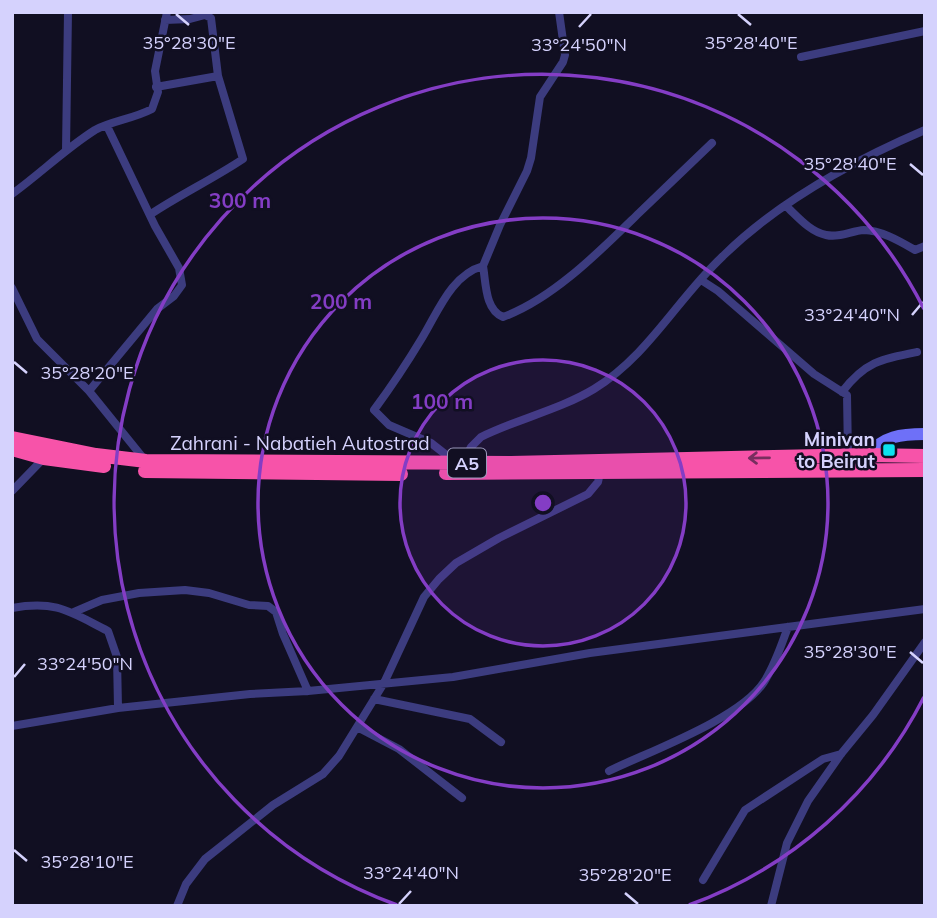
<svg xmlns="http://www.w3.org/2000/svg" width="937" height="918" font-family="Mulish,sans-serif">
	<style>
		.lines { fill: none; stroke-linecap: round; stroke-linejoin: round }
		.street { stroke: #3c3c7f; stroke-width: 8 }
		.secondary { stroke: #6e70f8; stroke-width: 12 }
		.highway { stroke: #f753a9; stroke-width: 14 }
		.oneway { stroke: #782e5f }
		.ticks { fill: none; stroke: #d5d2fd; stroke-width: 2.5 }
		.ring { fill: none; stroke: #843dc5; stroke-width: 3.5 }
		.poi-dot { fill: #0ce2ef; stroke: #110f22; stroke-width: 2.5 }
		.labels { text-anchor: middle; dominant-baseline: central; stroke-width: 5; stroke-linejoin: round; paint-order: stroke }
		.shield { fill: #110f22; stroke: #9a98bb; stroke-width: 2 }
		.shield-label { font-size: 18px; font-weight: bold; fill: #d5d2fd }
		.poi-label { font-size: 19px; font-weight: bold; fill: #d5d2fd; stroke: #110f22; text-anchor: end }
		.street-label { font-size: 19px; fill: #d5d2fd; stroke: #110f22 }
		.ticks-label { font-size: 18px; text-anchor: middle; fill: #d5d2fd; stroke: #110f22; stroke-width: 5; stroke-linejoin: round; paint-order: stroke }
		.centre { fill: #843dc5; stroke: #110f22; stroke-width: 3.5 }
		.ring-label { font-size: 21px; text-anchor: middle; font-weight: bold; fill: #843dc5; stroke: #110f22; stroke-width: 5; stroke-linejoin: round; paint-order: stroke }
	</style>
	<rect width="100%" height="100%" fill="#110f22"/>
	<g class="lines">
		<path class="street" d="M 801,57 L 925,31
			M 156,87 L 218,76
			M 66,150 L 68,12
			M 12,194 C 41,173 65,149 95,130 C 111,121 133,119 152,109 L 158,92 L 155,71 L 167,12
			M 786,206 C 797,216 810,232 826,235 C 839,238 851,231 864,230 C 881,230 901,242 915,250 L 925,246
			M 151,214 C 181,194 213,179 243,159 L 218,76 L 211,18 L 205,15 L 190,19 L 165,20
			M 483,266 C 486,283 485,310 503,317 C 553,299 601,250 639,213 C 663,190 688,166 712,143
			M 701,280 L 718,291 L 814,374 L 847,395 L 848,455
			M 12,288 L 37,339 L 89,391 L 144,459
			M 89,391 L 157,309 L 174,296 L 182,285 L 179,268 L 155,226 L 107,126
			M 842,392 C 865,362 881,359 917,352
			M 454,461 L 431,443 L 389,425 L 374,410 C 391,387 407,363 422,338 C 438,312 451,275 483,266 L 500,225 L 527,171 L 531,158 L 540,97 L 563,62 L 565,55 L 559,12
			M 463,463 L 471,447 L 481,437 C 517,419 559,410 594,389 C 649,355 677,299 723,256 C 778,202 855,160 925,130
			M 12,491 L 44,458
			M 12,608 C 57,600 70,612 108,631 L 117,657 L 118,708
			M 74,612 L 102,600 L 139,593 L 185,590 L 209,593 L 249,605 L 268,606 L 276,612 L 283,634 L 308,691
			M 374,699 L 470,719 L 501,742
			M 12,726 L 118,708 L 250,694 L 308,691 L 453,677 L 590,653 L 925,609
			M 357,727 L 399,749 L 462,798
			M 609,771 C 650,751 740,719 764,682 C 775,665 781,646 788,627
			M 703,880 L 745,810 L 823,759 L 841,754
			M 177,906 L 186,884 L 205,859 L 273,805 L 323,774 L 339,756 L 384,683 L 424,597 L 439,579 L 456,563 L 499,538 L 588,494 L 598,482 L 600,473
			M 771,906 L 787,843 L 808,801 L 841,754 L 873,715 L 925,642"/>
		<path class="secondary" d="M 868,455 C 883,436 901,434 925,434"/>
		<path class="highway" d="M 12,438 L 96,455 L 146,461 L 511,463 L 868,455 L 925,456
			M 12,449 L 44,458 L 104,466
			M 145,471 L 401,474
			M 446,473 L 925,470"/>
	</g>
	<defs><path id="oneway-shaft" d="M-6 0H5M1.5-3L5.5 0L1.5 3" fill="none" stroke-width="1.6" stroke-linecap="round" stroke-linejoin="round" transform="scale(1.75)"/></defs>
	<use class="oneway" href="#oneway-shaft" transform="translate(759 458) rotate(179)"/>
	<path class="ticks" d="M 176,14 L 189,25M 738,14 L 751,25M 579,27 L 591,14M 910,164 L 923,175M 912,315 L 923,302M 14,362 L 27,373M 910,652 L 923,663M 14,677 L 25,664M 14,850 L 27,861M 625,893 L 638,904M 399,904 L 411,891"/>
	<circle cx="543" cy="503" r="143" fill="#843dc5" fill-opacity=".12"/>
	<g class="ring">
		<circle cx="543" cy="503" r="143"/>
		<circle cx="543" cy="503" r="285"/>
		<path d="M924 697A428 428 0 0 1 689 905M397 905A428 428 0 1 1 924 309"/>
	</g>
	<rect class="poi-dot" x="882" y="443" width="14" height="14" rx="3.5"/>
	<g class="labels">
		<rect class="shield" x="448" y="448.5" width="38" height="29" rx="5"/>
		<g class="shield-label">
			<text x="467" y="463">A5</text>
		</g>
		<g class="poi-label">
			<text x="875" y="439">Minivan<tspan x="875" dy="22">to Beirut</tspan></text>
		</g>
		<g class="street-label">
			<text x="300" y="443">Zahrani - Nabatieh Autostrad</text>
		</g>
	</g>
	<g class="ticks-label">
		<text x="189" y="49">35°28'30"E</text>
		<text x="751" y="49">35°28'40"E</text>
		<text x="579" y="51">33°24'50"N</text>
		<text x="850" y="170">35°28'40"E</text>
		<text x="852" y="321">33°24'40"N</text>
		<text x="87" y="379">35°28'20"E</text>
		<text x="850" y="658">35°28'30"E</text>
		<text x="85" y="670">33°24'50"N</text>
		<text x="87" y="868">35°28'10"E</text>
		<text x="411" y="879">33°24'40"N</text>
		<text x="625" y="881">35°28'20"E</text>
	</g>
	<circle cx="543" cy="503" r="10" class="centre"/>
	<g class="ring-label">
		<text x="240" y="208">300 m</text>
		<text x="341" y="309">200 m</text>
		<text x="442" y="409">100 m</text>
	</g>
	<rect width="937" height="918" fill="none" stroke="#d5d2fd" stroke-width="28"/>
</svg>
